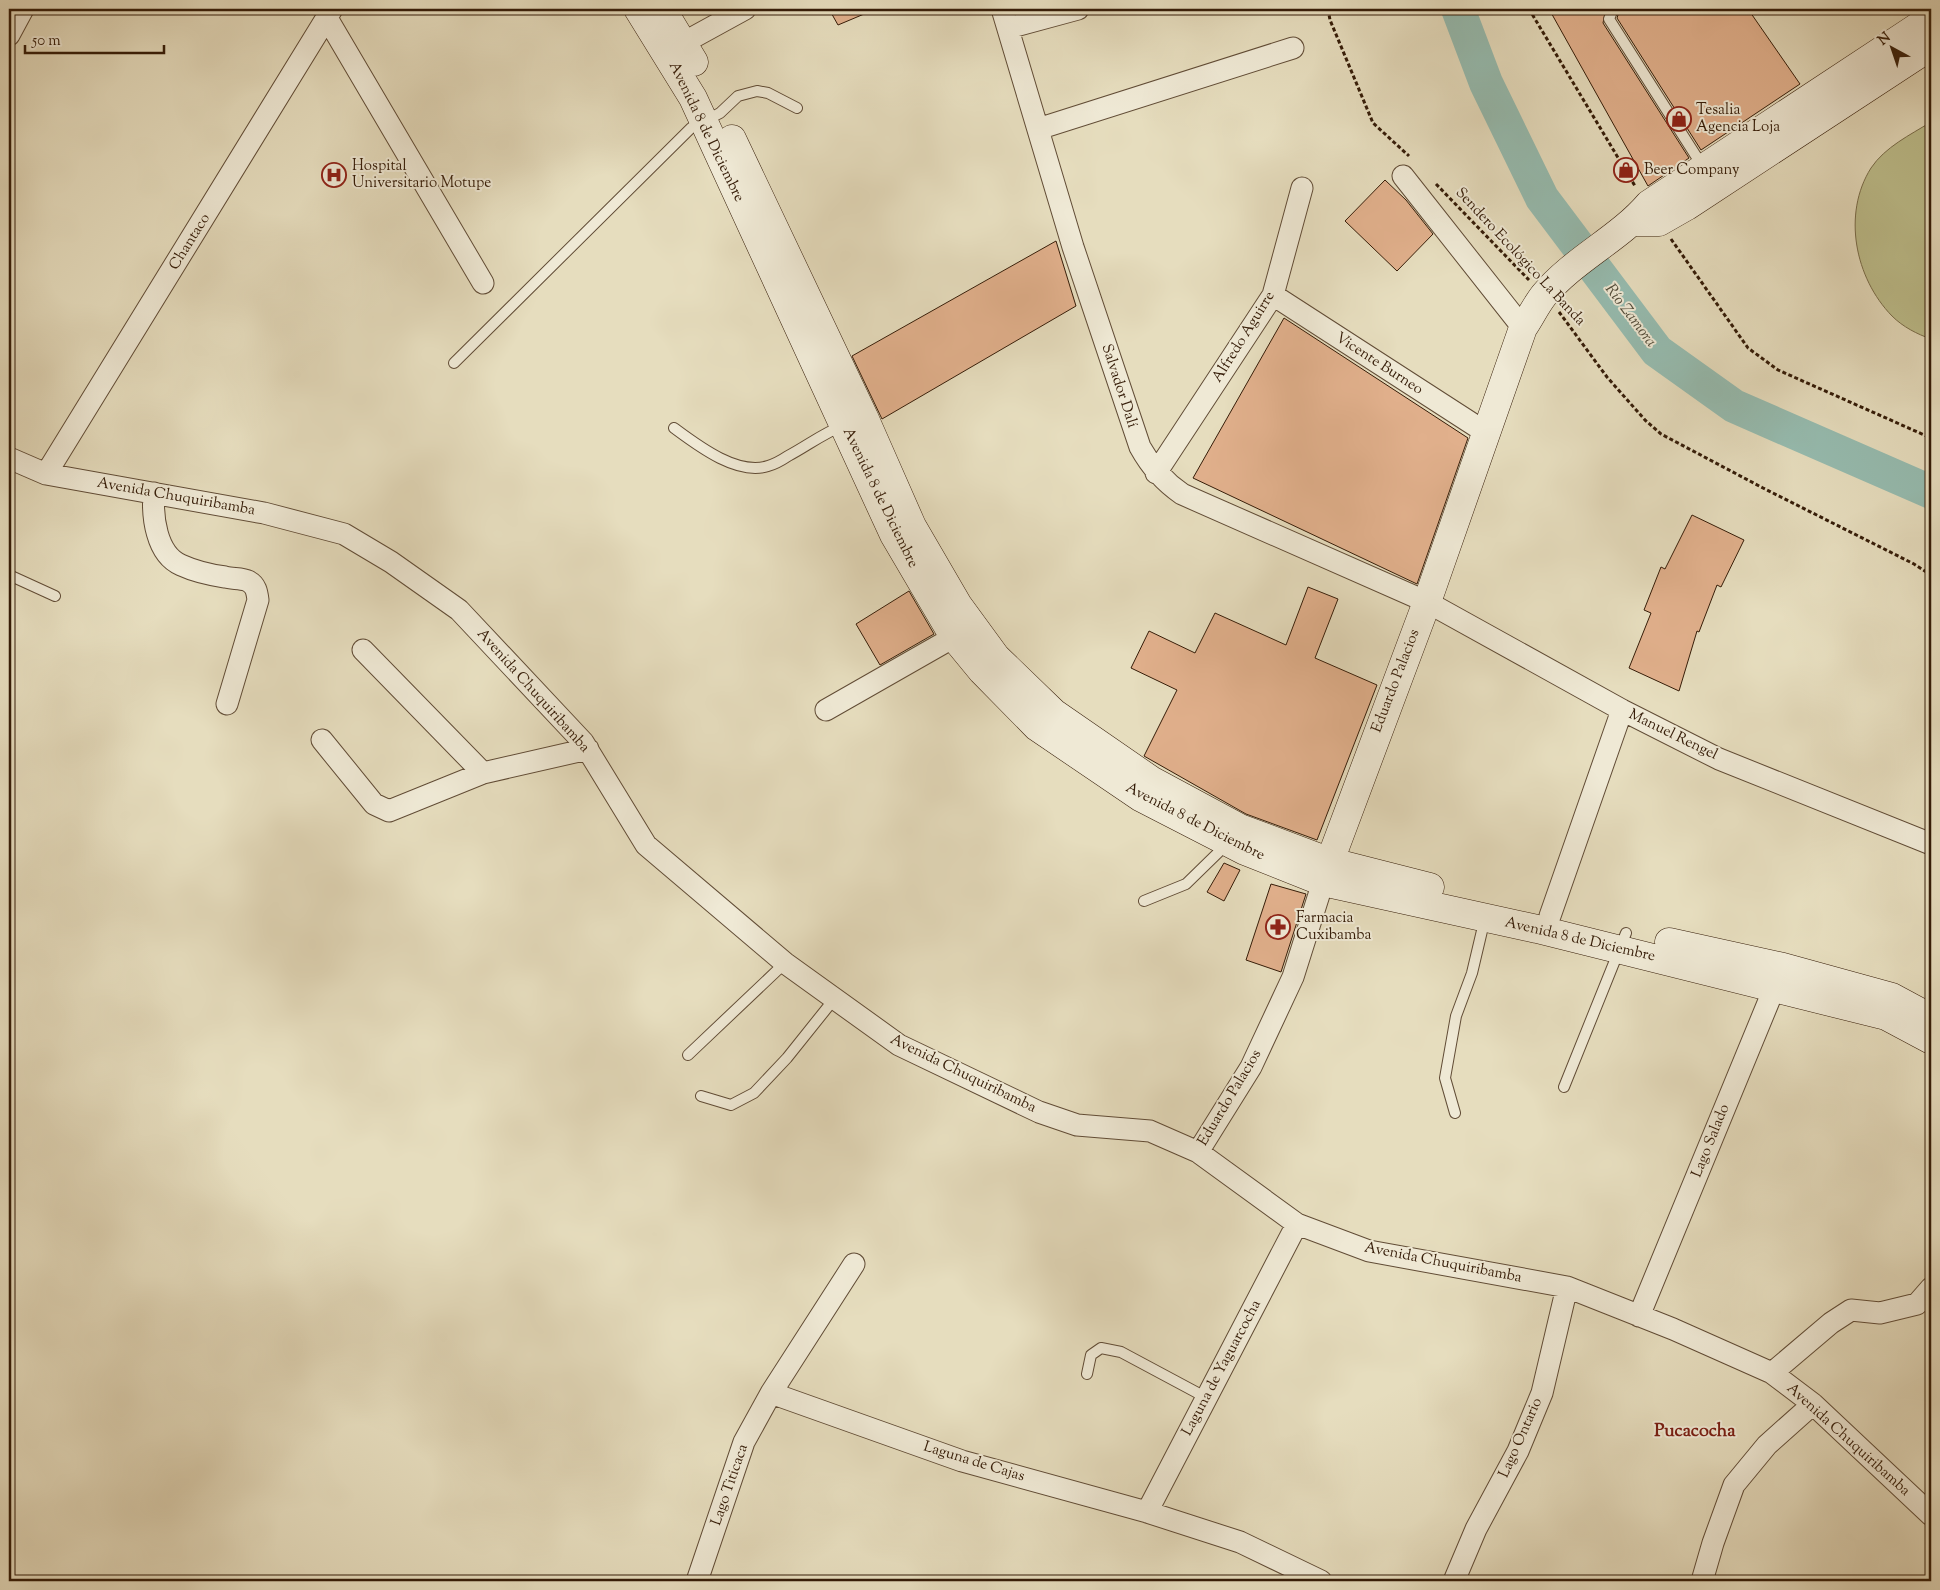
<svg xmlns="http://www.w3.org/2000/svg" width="1940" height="1590" font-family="'Sorts Mill Goudy',serif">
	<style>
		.green { fill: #bdbe8c; stroke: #796d4a }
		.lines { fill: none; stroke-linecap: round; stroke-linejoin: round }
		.river { stroke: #96bcb0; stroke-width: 34 }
		.building { fill: #e1b08c; stroke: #351c08 }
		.lane-casing { stroke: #614c36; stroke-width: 12 }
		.street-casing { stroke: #614c36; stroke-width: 23 }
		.secondary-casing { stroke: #351c08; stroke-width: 29 }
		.path { stroke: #351c08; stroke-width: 3; stroke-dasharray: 4 2.5; stroke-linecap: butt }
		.lane { stroke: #efe9d5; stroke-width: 10 }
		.street { stroke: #efe9d5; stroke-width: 21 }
		.secondary { stroke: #efe9d5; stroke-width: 28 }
		.labels { text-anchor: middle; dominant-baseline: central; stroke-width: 4; stroke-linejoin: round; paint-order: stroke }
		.poi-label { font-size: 15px; fill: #351c08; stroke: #efe9d5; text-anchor: start }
		.street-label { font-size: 15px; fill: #351c08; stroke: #efe9d5 }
		.water-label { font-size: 16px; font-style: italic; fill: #524c3a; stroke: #efe9d5 }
		.quarter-label { font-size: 18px; font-weight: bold; fill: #7a1f14; stroke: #efe9d5 }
	</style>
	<rect width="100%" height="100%" fill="#e6ddbe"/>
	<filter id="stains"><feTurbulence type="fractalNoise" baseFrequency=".004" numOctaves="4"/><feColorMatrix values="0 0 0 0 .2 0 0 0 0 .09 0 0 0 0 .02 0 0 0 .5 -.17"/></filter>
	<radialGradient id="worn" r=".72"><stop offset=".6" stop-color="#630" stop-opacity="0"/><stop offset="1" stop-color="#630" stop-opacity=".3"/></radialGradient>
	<path class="green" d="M 1931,122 L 1931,339 C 1917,334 1903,327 1892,316 C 1855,278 1842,214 1871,168 C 1885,147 1910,135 1931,122 Z"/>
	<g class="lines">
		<path class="river" d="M 1458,9 L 1486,83 L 1542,198 L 1657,351 L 1734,406 L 1931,492"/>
	</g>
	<path class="building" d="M 829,9 L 876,9 L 838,25 Z
		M 1549,9 L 1606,9 L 1603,23 L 1689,158 L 1648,186 Z
		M 1620,9 L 1748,9 L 1800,84 L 1701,150 L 1617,18 Z
		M 1385,180 L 1406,200 L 1433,234 L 1397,271 L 1345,221 Z
		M 1056,241 L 1076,306 L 882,419 L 852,356 Z
		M 1284,318 L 1468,438 L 1417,584 L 1193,478 Z
		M 1692,515 L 1744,540 L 1721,587 L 1717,585 L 1699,632 L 1697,631 L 1679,691 L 1629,668 L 1651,613 L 1644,610 L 1661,567 L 1665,569 Z
		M 1308,587 L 1338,599 L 1315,658 L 1377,685 L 1317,840 L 1246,814 L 1144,756 L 1177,690 L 1131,668 L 1149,631 L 1195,653 L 1215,613 L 1286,645 Z
		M 909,591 L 934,634 L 880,665 L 856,624 Z
		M 1224,863 L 1240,870 L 1224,901 L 1207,892 Z
		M 1271,884 L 1306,894 L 1281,972 L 1246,960 Z"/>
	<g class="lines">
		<defs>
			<path id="lane" d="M 1613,9 L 1609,19 L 1703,167
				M 454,363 L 691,128 L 720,113 L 738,96 L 757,91 L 768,93 L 797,108
				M 674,428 C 697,445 737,476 768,466 C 775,464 782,460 788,456 C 807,446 822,434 842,426
				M 9,575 L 55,596
				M 1144,901 L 1186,884 L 1228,843
				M 688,1055 L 785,963
				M 1564,1087 L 1626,933
				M 701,1096 L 731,1105 L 754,1093 L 787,1058 L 835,998
				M 1455,1113 L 1445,1078 L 1456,1016 L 1472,973 L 1485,918
				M 1087,1374 L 1091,1355 L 1101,1348 L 1121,1352 L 1207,1398"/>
			<path id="street" d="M 1002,9 L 1073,247 L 1140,447 C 1151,467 1163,481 1182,494 L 1427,602 L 1622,710 L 1719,759 L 1931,844
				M 327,18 L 483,283
				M 1008,28 L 1078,9
				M 9,35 L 23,9
				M 683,43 L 745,9
				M 1038,129 L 1293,48
				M 1403,176 L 1523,328
				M 1273,295 L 1485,432
				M 9,458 L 46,474 L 264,513 L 344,534 L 391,562 L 459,610 L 583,742 L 646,845 L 785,963 L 899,1045 L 1039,1112 L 1077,1125 L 1150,1131 L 1198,1152 L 1297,1224 L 1369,1251 L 1567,1287 L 1673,1329 L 1772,1373 L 1813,1404 L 1931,1515
				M 1156,473 L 1273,295 L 1302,188
				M 46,474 L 332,9
				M 154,493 C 152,516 156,554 181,565 C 194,571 211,575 225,577 C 232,579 242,578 248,581 C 256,585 257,592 258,600 L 227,704
				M 363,650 L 483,773
				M 826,710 L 954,637
				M 322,740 L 374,804 L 389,811 L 483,773 L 588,749
				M 1550,916 L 1622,710
				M 1198,1152 L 1251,1067 L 1293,977 L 1323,882
				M 854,1264 L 771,1393 L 962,1461 L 1147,1512 L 1240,1542 L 1321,1581
				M 1639,1316 L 1780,974
				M 1772,1373 L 1831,1323 L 1851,1310 L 1880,1313 L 1917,1304 L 1931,1288
				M 1147,1512 L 1297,1224
				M 697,1581 L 744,1442 L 771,1393
				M 1454,1581 L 1476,1529 L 1518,1451 L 1542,1393 L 1567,1287
				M 1702,1581 L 1713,1543 L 1734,1485 L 1767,1445 L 1813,1404"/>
			<path id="secondary" d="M 638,9 L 693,98 L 894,535 L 954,637 L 982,671 L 1037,727 L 1140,797 L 1245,851 L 1323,882 L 1537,929 L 1886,1016 L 1931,1040
				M 662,9 L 694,62
				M 732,139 L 864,417 L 912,526 L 958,605 L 996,657 L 1054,713 L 1151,780 L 1240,828 L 1328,861 L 1430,887
				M 1633,222 L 1659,222 L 1687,206 L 1931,46
				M 1324,877 L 1427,602 L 1523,328 C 1530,318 1536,305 1544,295 C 1574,259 1619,239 1649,204 L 1931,18
				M 1669,942 L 1783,967 L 1892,997 L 1931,1018"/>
		</defs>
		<use href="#lane" class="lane-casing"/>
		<use href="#street" class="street-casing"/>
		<use href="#secondary" class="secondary-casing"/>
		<path class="path" d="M 1328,9 L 1330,20 L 1373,123 L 1409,156
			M 1529,9 L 1635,186
			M 1436,184 L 1529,280
			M 1671,239 L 1748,348 L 1778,370 L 1931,438
			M 1559,312 L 1607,377 L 1645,420 L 1661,434 L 1763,488 L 1914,564 L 1931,575"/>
		<use href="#lane" class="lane"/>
		<use href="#street" class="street"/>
		<use href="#secondary" class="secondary"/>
	</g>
	<defs>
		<symbol id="shop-ring" viewBox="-11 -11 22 22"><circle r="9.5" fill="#efe9d5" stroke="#8f2418" stroke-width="1.5"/><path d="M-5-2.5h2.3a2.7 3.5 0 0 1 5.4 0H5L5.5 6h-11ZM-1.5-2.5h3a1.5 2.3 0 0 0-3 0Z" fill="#8f2418"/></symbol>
		<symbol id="hospital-ring" viewBox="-11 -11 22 22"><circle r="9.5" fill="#efe9d5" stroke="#8f2418" stroke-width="1.5"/><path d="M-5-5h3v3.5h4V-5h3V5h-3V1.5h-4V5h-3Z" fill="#8f2418"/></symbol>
		<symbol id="pharmacy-ring" viewBox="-11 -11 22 22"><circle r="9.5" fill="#efe9d5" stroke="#8f2418" stroke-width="1.5"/><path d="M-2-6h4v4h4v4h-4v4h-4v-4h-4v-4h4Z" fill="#8f2418"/></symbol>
	</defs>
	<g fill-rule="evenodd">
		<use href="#shop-ring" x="1665" y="105" width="28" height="28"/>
		<use href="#shop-ring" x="1612" y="156" width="28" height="28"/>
		<use href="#hospital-ring" x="320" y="161" width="28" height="28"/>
		<use href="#pharmacy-ring" x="1264" y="913" width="28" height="28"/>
	</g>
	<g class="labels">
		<g class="poi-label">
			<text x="1696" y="110">Tesalia<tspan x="1696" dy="17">Agencia Loja</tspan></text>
			<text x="352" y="166">Hospital<tspan x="352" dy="17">Universitario Motupe</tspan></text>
			<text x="1644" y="170">Beer Company</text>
			<text x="1296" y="918">Farmacia<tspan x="1296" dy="17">Cuxibamba</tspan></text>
		</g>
		<g class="street-label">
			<text transform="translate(706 132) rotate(64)">Avenida 8 de Diciembre</text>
			<text transform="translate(190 242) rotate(-58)">Chantaco</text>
			<text transform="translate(1520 257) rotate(47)">Sendero Ecológico La Banda</text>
			<text transform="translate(1244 337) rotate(-58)">Alfredo Aguirre</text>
			<text transform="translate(1379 364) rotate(33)">Vicente Burneo</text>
			<text transform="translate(1119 386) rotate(72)">Salvador Dalí</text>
			<text transform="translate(176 497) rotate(10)">Avenida Chuquiribamba</text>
			<text transform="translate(880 498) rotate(64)">Avenida 8 de Diciembre</text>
			<text transform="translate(1396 681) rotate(-69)">Eduardo Palacios</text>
			<text transform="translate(533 691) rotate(48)">Avenida Chuquiribamba</text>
			<text transform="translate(1673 735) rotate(26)">Manuel Rengel</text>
			<text transform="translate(1195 822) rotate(27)">Avenida 8 de Diciembre</text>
			<text transform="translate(1580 940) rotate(13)">Avenida 8 de Diciembre</text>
			<text transform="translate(963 1074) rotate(26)">Avenida Chuquiribamba</text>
			<text transform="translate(1230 1098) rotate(-59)">Eduardo Palacios</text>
			<text transform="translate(1711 1141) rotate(-68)">Lago Salado</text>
			<text transform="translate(1443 1263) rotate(11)">Avenida Chuquiribamba</text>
			<text transform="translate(1222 1368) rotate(-62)">Laguna de Yaguarcocha</text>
			<text transform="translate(1521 1438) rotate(-66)">Lago Ontario</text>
			<text transform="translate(1848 1440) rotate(42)">Avenida Chuquiribamba</text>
			<text transform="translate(974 1462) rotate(17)">Laguna de Cajas</text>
			<text transform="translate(730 1485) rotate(-71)">Lago Titicaca</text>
		</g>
		<g class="water-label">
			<text transform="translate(1630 316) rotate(53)">Río Zamora</text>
		</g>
		<g class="quarter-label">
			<text x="1695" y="1432">Pucacocha</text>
		</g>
	</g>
	<rect width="1940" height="1590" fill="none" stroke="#e6ddbe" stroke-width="30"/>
	<rect x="10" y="10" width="1920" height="1570" fill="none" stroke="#351c08" stroke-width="2.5"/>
	<rect x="15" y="15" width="1910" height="1560" fill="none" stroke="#351c08"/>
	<g transform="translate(1892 48) rotate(320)" stroke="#efe9d5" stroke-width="4" paint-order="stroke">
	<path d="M0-4L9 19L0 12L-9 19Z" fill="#351c08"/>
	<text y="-8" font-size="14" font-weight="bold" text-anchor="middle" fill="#351c08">N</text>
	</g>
	<path d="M25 45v8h139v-8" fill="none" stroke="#351c08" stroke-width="2.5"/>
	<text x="32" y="45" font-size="15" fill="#351c08" stroke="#efe9d5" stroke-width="4" paint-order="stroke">50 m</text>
	<rect width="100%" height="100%" filter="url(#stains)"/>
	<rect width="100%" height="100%" fill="url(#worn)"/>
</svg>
